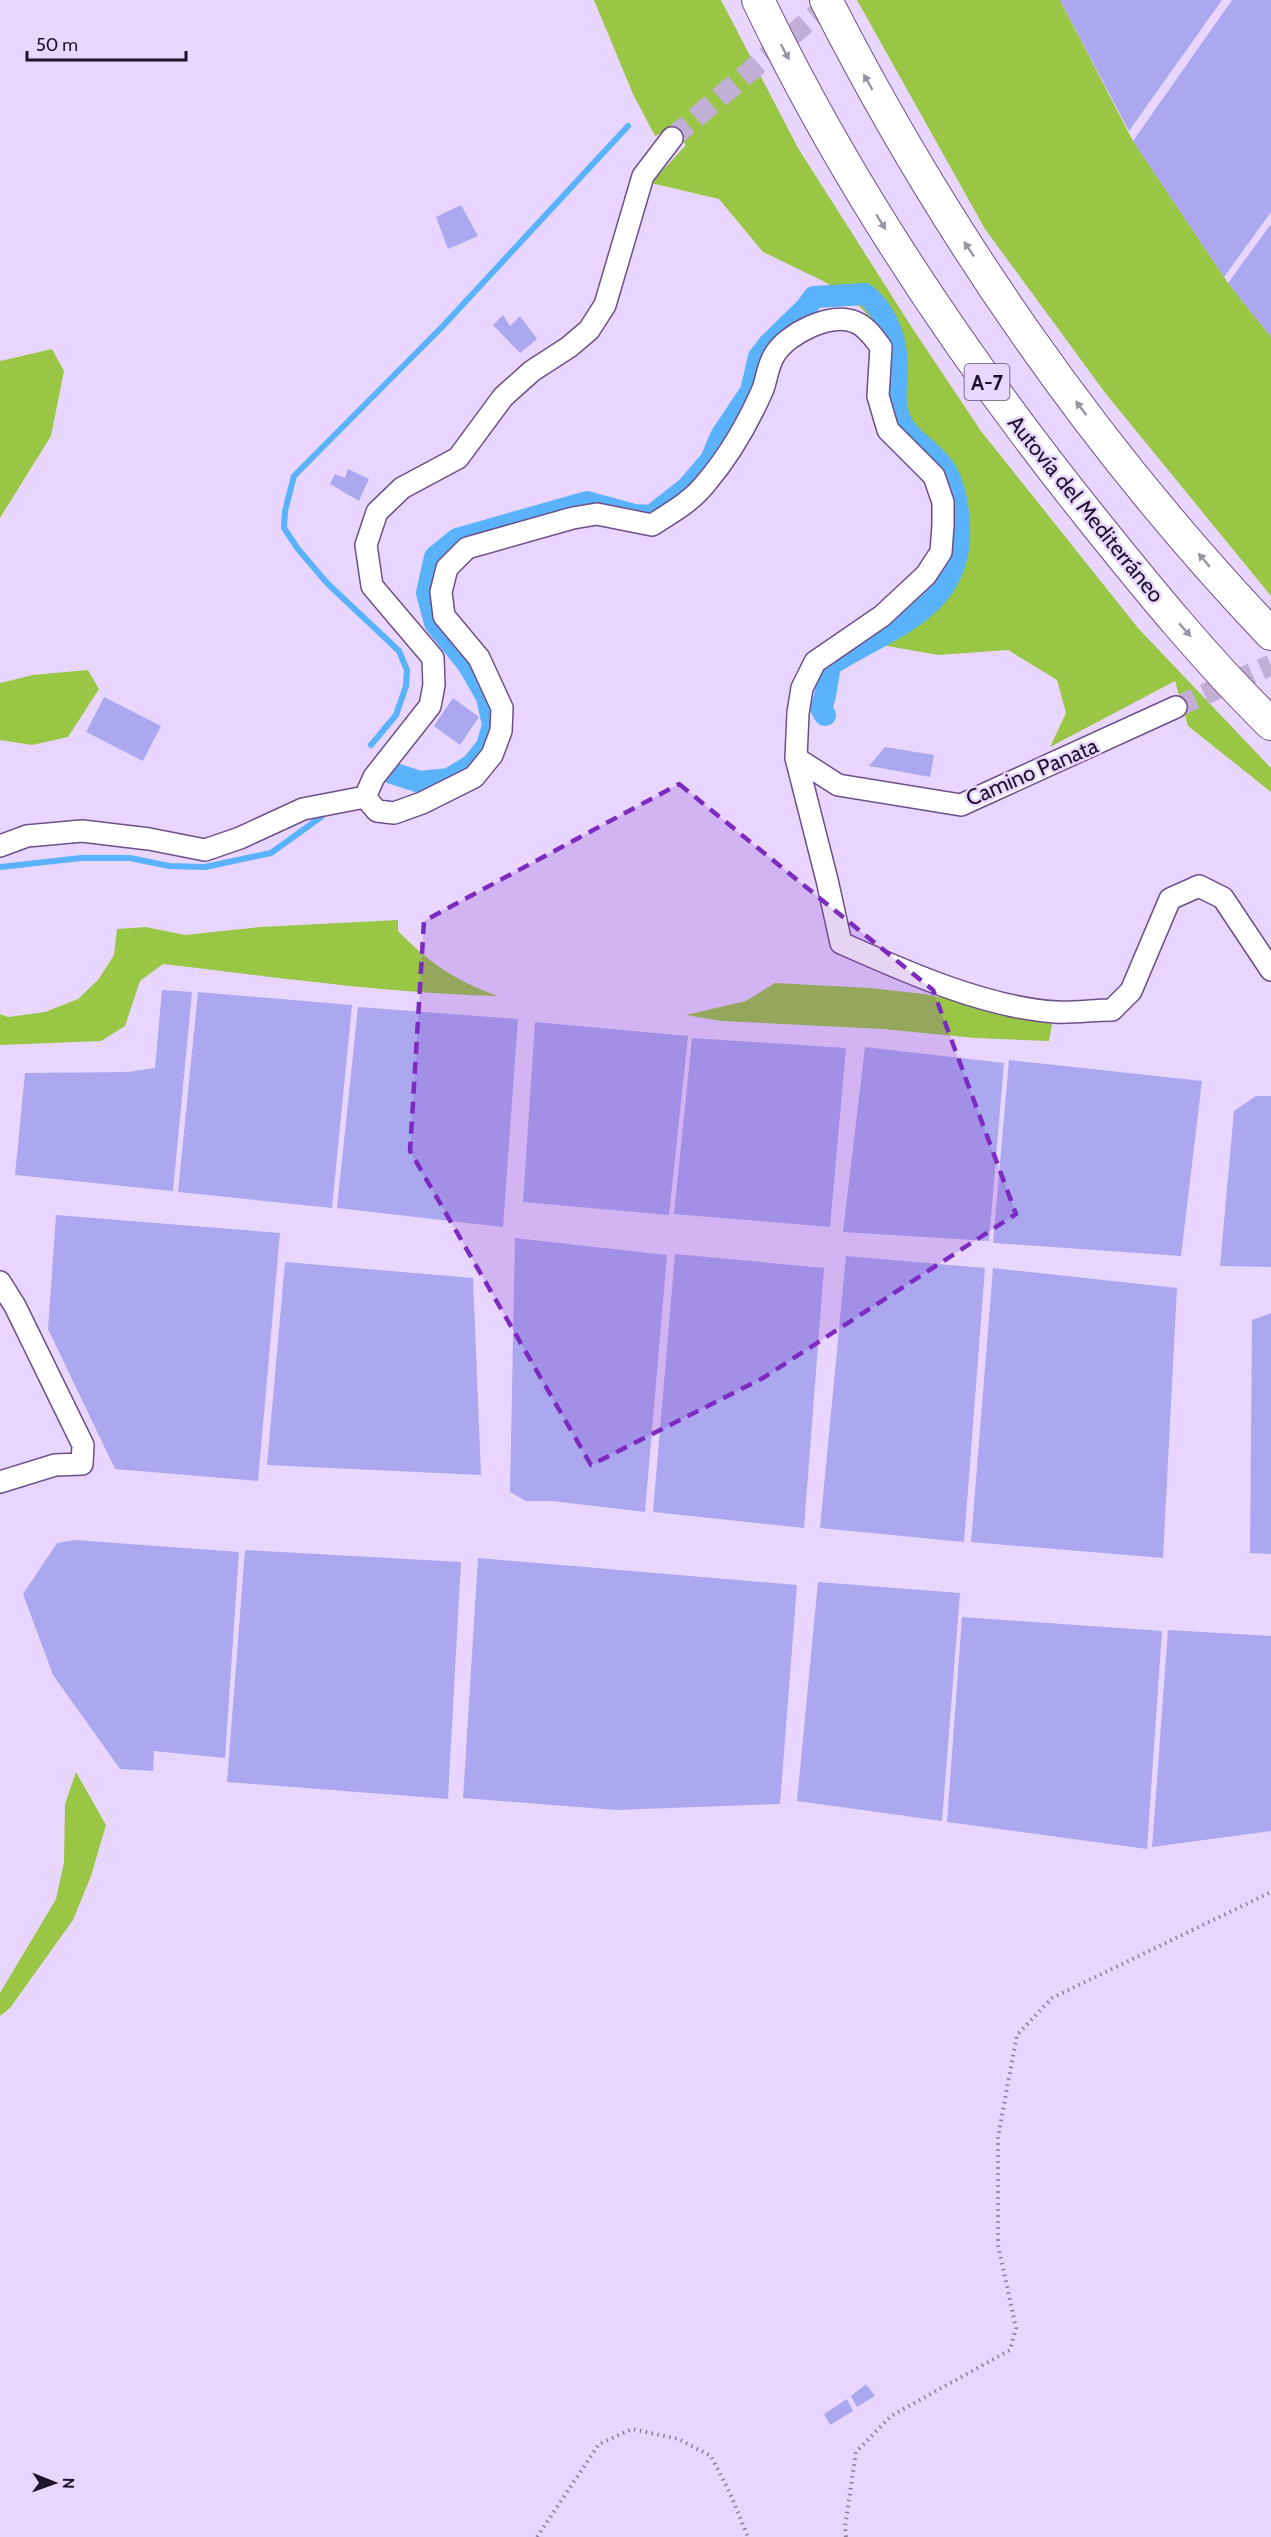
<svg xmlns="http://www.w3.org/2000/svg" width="1271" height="2537" font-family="Cabin,sans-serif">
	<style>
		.green { fill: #9ac645 }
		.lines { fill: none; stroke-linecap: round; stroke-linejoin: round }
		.stream { stroke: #5ab2fa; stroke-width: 6 }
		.canal { stroke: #5ab2fa; stroke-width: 22 }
		.building { fill: #aca8f0 }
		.minor-tunnel { stroke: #c1afd5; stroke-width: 21; stroke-dasharray: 21 10; stroke-linecap: butt }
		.minor-casing { stroke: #6d4f8a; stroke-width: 24 }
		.highway-casing { stroke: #6d4f8a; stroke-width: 34 }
		.path { stroke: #8b7b9c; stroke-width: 4; stroke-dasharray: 1.5 4.5; stroke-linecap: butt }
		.minor { stroke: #fff; stroke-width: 21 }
		.highway { stroke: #fff; stroke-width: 32 }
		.oneway { fill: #9a95a0 }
		.marked { fill: #7b2cbf; fill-opacity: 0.2; stroke: #7b2cbf; stroke-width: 4.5; stroke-dasharray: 12 8; stroke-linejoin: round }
		.labels { text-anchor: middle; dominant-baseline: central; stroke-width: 5; stroke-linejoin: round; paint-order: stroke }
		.shield { fill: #e9d6ff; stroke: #5c4e6b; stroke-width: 1.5 }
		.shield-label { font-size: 21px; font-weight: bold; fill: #1f132b }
		.street-label { font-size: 22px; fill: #1f132b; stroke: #e9d6ff }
	</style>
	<rect width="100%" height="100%" fill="#e9d6ff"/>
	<path class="green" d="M 594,0 L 721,0 L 798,148 L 911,326 L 981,431 L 1138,628 L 1271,768 L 1271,792 L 1188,726 L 1175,681 L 1050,747 L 1066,713 L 1057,680 L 1008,650 L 938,655 L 882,645 L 860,644 L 893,625 L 931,596 L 943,580 L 956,544 L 953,507 L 939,466 L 911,443 L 897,426 L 891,409 L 892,344 L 875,322 L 852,299 L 825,282 L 763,252 L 719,199 L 651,183 L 686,145 L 672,129 L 655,136 L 633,94 Z
		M 857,0 L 1060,0 L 1133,141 L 1228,283 L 1271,337 L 1271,596 L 1106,394 L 985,229 Z
		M 52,349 L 64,371 L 51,436 L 0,518 L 0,361 Z
		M 88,670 L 99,689 L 68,737 L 32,745 L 0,740 L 0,683 L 33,675 Z
		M 398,920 L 398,931 C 429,963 456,981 498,996 C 386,993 275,977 163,964 L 140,981 L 125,1026 L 101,1041 L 0,1045 L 0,1014 L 8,1017 L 45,1012 L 78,999 L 98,980 L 114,955 L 117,929 L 146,927 L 185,935 L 261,927 Z
		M 775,983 L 870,988 L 924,994 L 1053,1019 L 1049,1041 L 975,1038 L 883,1029 L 721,1021 L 686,1015 L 746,1001 Z
		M 76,1772 L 106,1825 L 91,1876 L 73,1920 L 10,2008 L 0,2016 L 0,1993 L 56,1899 L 64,1862 L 65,1804 Z"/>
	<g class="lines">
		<path class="stream" d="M 371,745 L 396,715 L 406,686 L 407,670 L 399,651 L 327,583 L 298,549 L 284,528 L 285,511 L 294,476 L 442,327 L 628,126
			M 0,867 L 81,858 L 130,858 L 169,866 L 205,867 L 271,853 L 321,817"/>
		<path class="canal" d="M 392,773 L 420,782 L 449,779 L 472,765 L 487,746 L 493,725 L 487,697 L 468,664 L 435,623 L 427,593 L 435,557 L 457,539 L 587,502 L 635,515 L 651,516 L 687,488 L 711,460 L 721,436 L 751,391 L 759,357 L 769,344 L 806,308 L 814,297 L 865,294 C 886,311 895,336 897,362 C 898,380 892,399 899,417 C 907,440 934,450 946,471 C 955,487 958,506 959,524 C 964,610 889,627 830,665 L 825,696 L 821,708 L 825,715"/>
	</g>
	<path class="building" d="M 1060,0 L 1222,0 L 1129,131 Z
		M 1232,0 L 1271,0 L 1271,212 L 1224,277 L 1133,141 Z
		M 461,205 L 478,236 L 448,249 L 436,217 Z
		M 1271,224 L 1271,337 L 1228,283 Z
		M 503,315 L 510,326 L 520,316 L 537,339 L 520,353 L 493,325 Z
		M 348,469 L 369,479 L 359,501 L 330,484 L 335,474 L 345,478 Z
		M 104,697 L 161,726 L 143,761 L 86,732 Z
		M 453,698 L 479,717 L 460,745 L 434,726 Z
		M 885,747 L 934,755 L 930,777 L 869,766 Z
		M 162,990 L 192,992 L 173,1191 L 15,1175 L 25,1073 L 128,1072 L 155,1068 Z
		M 198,992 L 352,1005 L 332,1208 L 178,1192 Z
		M 358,1007 L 518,1019 L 503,1227 L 337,1208 Z
		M 535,1022 L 688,1036 L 669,1215 L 523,1202 Z
		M 692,1038 L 846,1048 L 830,1227 L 674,1214 Z
		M 865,1047 L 1004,1063 L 989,1241 L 843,1232 Z
		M 1009,1060 L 1202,1081 L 1181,1256 L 993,1243 Z
		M 1256,1096 L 1271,1096 L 1271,1267 L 1220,1266 L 1234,1111 Z
		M 56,1215 L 280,1233 L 258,1481 L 115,1469 L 48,1329 Z
		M 515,1238 L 667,1255 L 645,1512 L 552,1501 L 526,1501 L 510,1492 Z
		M 675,1254 L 824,1268 L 804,1528 L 653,1512 Z
		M 846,1256 L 985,1268 L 964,1542 L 820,1528 Z
		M 285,1262 L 473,1278 L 481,1475 L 267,1465 Z
		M 993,1268 L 1177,1288 L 1163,1558 L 971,1542 Z
		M 1271,1313 L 1271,1554 L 1250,1553 L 1252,1320 Z
		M 75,1540 L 239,1552 L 225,1758 L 154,1751 L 153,1771 L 120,1769 L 53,1675 L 23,1594 L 57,1543 Z
		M 245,1550 L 461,1562 L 448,1799 L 227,1782 Z
		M 478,1558 L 797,1585 L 780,1804 L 616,1810 L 463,1798 Z
		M 818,1582 L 960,1593 L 942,1821 L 797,1801 Z
		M 962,1617 L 1162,1631 L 1147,1849 L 947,1822 Z
		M 1168,1630 L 1271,1636 L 1271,1831 L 1152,1847 Z
		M 866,2384 L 875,2396 L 857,2407 L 851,2396 Z
		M 847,2399 L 853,2411 L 830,2425 L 824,2414 Z"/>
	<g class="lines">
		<path class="minor-tunnel" d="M 672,138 L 833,0
			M 1176,707 L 1271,665"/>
		<defs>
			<path id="minor" d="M 796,758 L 838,785 L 961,805 L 1176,707
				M 365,797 L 377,811 L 394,813 L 422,803 L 474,777 L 492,755 L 501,731 L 502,708 L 479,658 L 444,616 L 441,592 L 447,568 L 467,548 L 573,518 L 597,514 L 652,525 C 672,512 691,502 706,483 C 729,456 749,421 763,389 C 767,378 768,364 775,354 C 788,333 831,312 855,322 C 866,326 874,338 881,347 L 878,396 L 888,430 L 934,476 L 943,502 L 943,525 L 941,552 L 926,575 L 882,616 L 815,662 L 802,688 L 798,713 L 796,758 L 827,880 L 841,943 C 904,971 986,1008 1056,1012 C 1074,1013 1093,1010 1112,1010 L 1131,991 L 1170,899 L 1199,886 L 1223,898 L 1271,970
				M 365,797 L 374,777 L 430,706 L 434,685 L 433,658 L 372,586 L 366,545 L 377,512 L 402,488 L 458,458 L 503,397 L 532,371 L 569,347 L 589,330 L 605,305 L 643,176 L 672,138
				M 0,846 L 27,836 L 82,831 L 149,839 L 205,850 L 240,838 L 303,809 L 365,797
				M 0,1282 L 15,1306 L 83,1445 L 82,1464 L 55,1465 L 0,1482"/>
			<path id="highway" d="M 758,0 C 847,186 963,358 1092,519 C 1148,589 1206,660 1271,724
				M 826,0 C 943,230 1093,447 1271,634"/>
		</defs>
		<use href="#minor" class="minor-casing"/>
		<use href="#highway" class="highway-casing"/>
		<path class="path" d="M 537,2537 L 599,2444 L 632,2429 L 678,2439 L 711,2456 L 730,2493 L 748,2537
			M 846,2537 L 845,2527 L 856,2452 L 891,2416 L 1010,2350 L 1016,2328 L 998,2245 L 998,2137 L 1017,2035 L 1052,1998 L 1271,1892"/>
		<use href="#minor" class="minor"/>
		<use href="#highway" class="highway"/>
	</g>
	<defs><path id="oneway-solid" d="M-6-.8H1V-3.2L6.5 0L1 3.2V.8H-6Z" transform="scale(1.5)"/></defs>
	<g class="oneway">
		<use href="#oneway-solid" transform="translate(785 52) rotate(62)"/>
		<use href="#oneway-solid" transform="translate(868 82) rotate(-120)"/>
		<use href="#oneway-solid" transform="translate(881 222) rotate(58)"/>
		<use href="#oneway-solid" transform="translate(969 249) rotate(-124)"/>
		<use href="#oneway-solid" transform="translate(1081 408) rotate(-127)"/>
		<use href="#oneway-solid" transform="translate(1204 560) rotate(-130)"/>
		<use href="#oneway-solid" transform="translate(1185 630) rotate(48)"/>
	</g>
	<path class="marked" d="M 679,784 L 933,990 L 1016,1214 L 763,1378 L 591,1465 L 410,1151 L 424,921 Z"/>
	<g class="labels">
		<rect class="shield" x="964.5" y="364" width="45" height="36" rx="4.5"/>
		<g class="shield-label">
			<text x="987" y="382">A-7</text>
		</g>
		<g class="street-label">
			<text transform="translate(1086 509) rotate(51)">Autovía del Mediterráneo</text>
			<text transform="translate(1032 772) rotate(-23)">Camino Panata</text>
		</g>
	</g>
	<g transform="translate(54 2483) rotate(91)" stroke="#e9d6ff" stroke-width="4.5" paint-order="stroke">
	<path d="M0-4.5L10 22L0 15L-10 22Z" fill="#1f132b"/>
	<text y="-9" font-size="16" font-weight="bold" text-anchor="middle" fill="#1f132b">N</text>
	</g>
	<path d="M27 51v9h159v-9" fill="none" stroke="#1f132b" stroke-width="3"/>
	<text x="36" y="51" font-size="18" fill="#1f132b" stroke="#e9d6ff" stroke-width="4.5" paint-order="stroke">50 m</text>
</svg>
